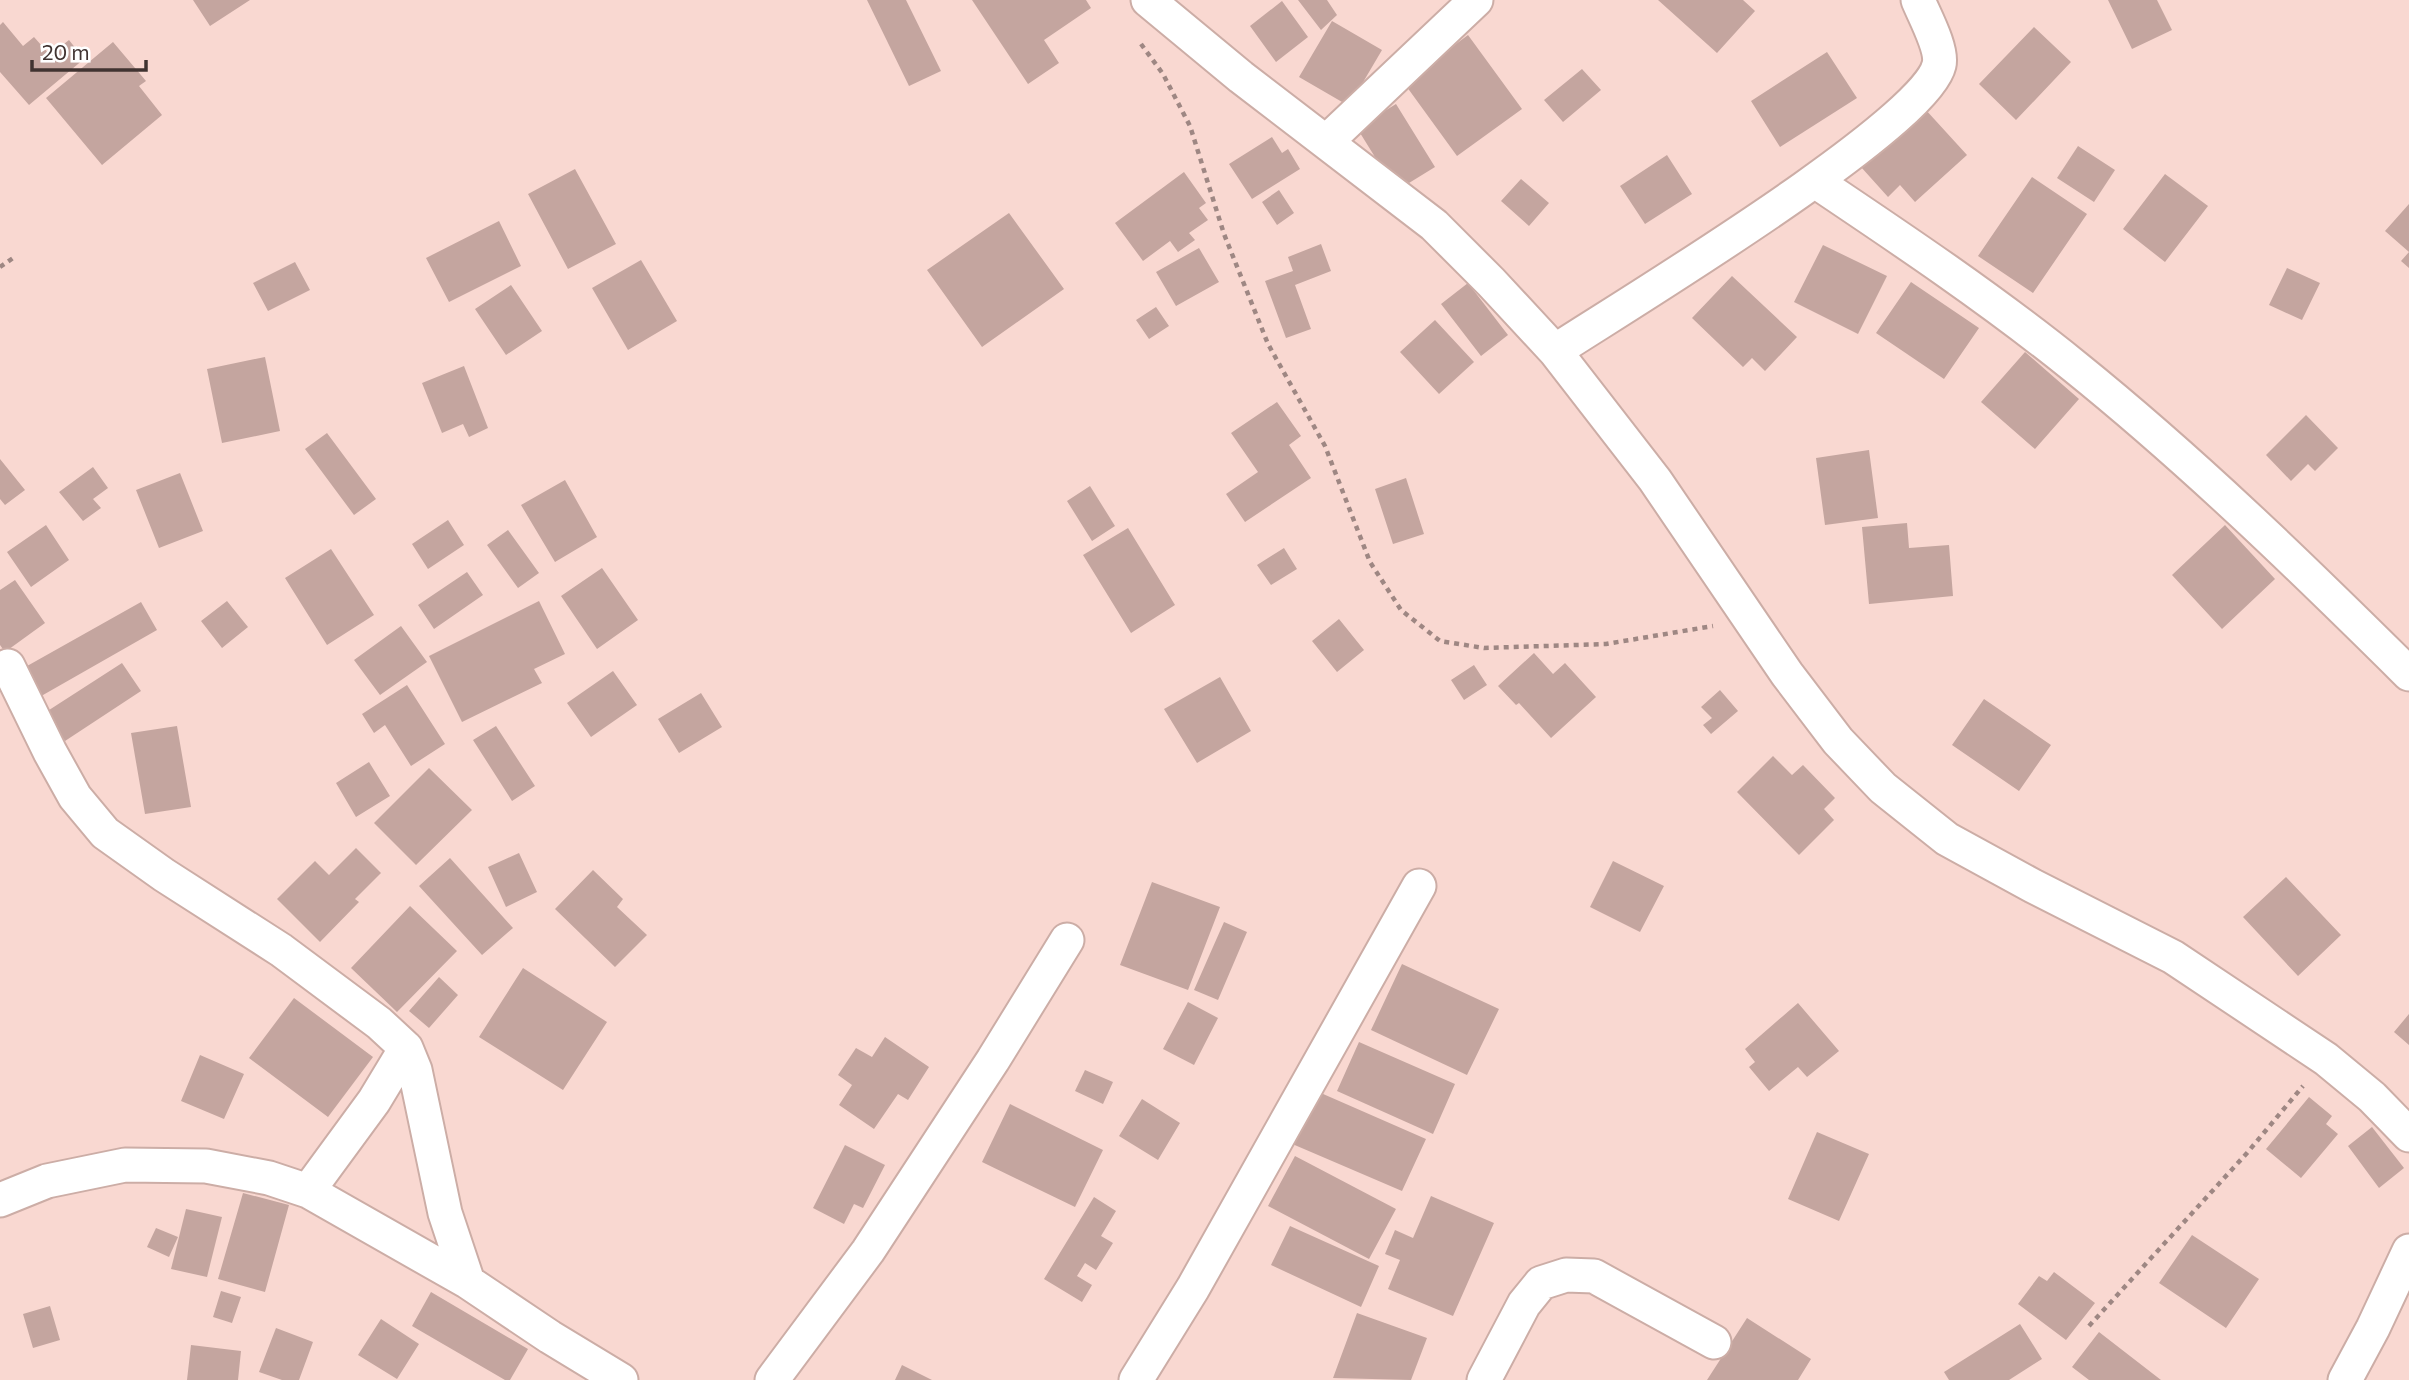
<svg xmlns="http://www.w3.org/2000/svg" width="2409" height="1380" font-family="Commissioner,sans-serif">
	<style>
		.building { fill: #c4a59f }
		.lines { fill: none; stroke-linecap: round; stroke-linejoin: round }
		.minor-casing { stroke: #ccada6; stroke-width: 37 }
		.path { stroke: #9e8783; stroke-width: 4.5; stroke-dasharray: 5 5; stroke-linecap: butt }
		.minor { stroke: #fff; stroke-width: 33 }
	</style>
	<rect width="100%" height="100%" fill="#f9d8d1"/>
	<path class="building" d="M 193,0 L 250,0 L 210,26 Z
		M 867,0 L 906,0 L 941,71 L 909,86 Z
		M 972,0 L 1086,0 L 1091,8 L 1044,40 L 1059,63 L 1028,84 Z
		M 1298,0 L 1327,0 L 1337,15 L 1321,30 Z
		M 1658,0 L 1743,0 L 1755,11 L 1717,53 Z
		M 2108,0 L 2157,0 L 2172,30 L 2132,49 Z
		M 1282,1 L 1308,37 L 1276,62 L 1250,26 Z
		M 1332,21 L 1382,50 L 1349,106 L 1299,77 Z
		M 3,22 L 23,46 L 34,37 L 50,55 L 69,40 L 84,59 L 29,105 L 0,72 L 0,25 Z
		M 2034,27 L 2071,62 L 2016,120 L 1979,84 Z
		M 1468,35 L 1522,109 L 1457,156 L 1404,83 Z
		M 113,42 L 146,81 L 139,86 L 162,115 L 102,165 L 46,98 Z
		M 1827,52 L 1857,98 L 1780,147 L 1751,101 Z
		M 1582,69 L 1601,90 L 1563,122 L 1544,100 Z
		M 1396,104 L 1435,167 L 1396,191 L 1357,128 Z
		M 1925,109 L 1967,155 L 1915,202 L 1900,185 L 1888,197 L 1861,167 Z
		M 1272,137 L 1282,153 L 1288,149 L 1300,169 L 1252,199 L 1229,164 Z
		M 2078,146 L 2115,170 L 2094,202 L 2057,178 Z
		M 1667,155 L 1692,194 L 1645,224 L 1620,186 Z
		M 575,169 L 616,244 L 568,269 L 528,194 Z
		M 1184,172 L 1206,203 L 1199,208 L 1208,220 L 1189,233 L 1195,240 L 1178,252 L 1170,241 L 1143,261 L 1115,223 Z
		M 2165,174 L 2208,206 L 2165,262 L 2123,229 Z
		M 2032,177 L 2087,214 L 2033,293 L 1978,256 Z
		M 1521,179 L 1549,203 L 1529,226 L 1501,201 Z
		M 1279,190 L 1294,213 L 1277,225 L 1262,202 Z
		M 2409,204 L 2409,268 L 2401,261 L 2409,252 L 2385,231 Z
		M 1009,213 L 1064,289 L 982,347 L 927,270 Z
		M 499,221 L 521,266 L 449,302 L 426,258 Z
		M 1321,244 L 1331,271 L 1295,285 L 1311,329 L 1286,338 L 1265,281 L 1293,271 L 1288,257 Z
		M 1823,245 L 1887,276 L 1858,334 L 1794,302 Z
		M 1199,248 L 1219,282 L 1176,306 L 1156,272 Z
		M 641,260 L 677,321 L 628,350 L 592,288 Z
		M 295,262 L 310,290 L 268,311 L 253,283 Z
		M 2287,268 L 2320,283 L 2302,320 L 2269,305 Z
		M 1732,276 L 1797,337 L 1765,371 L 1752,358 L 1743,367 L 1692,318 Z
		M 1911,282 L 1979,328 L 1944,379 L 1876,333 Z
		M 1468,283 L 1508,335 L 1481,356 L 1441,304 Z
		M 511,285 L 542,331 L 506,355 L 475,309 Z
		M 1156,307 L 1169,326 L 1149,339 L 1136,320 Z
		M 1435,320 L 1474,362 L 1439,394 L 1400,352 Z
		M 2025,352 L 2079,399 L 2035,449 L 1981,402 Z
		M 265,357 L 280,431 L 222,443 L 207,369 Z
		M 464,366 L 488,428 L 469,437 L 463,424 L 442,433 L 422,383 Z
		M 1277,402 L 1301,436 L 1289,445 L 1311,478 L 1245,522 L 1226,494 L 1258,472 L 1231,433 Z
		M 2306,415 L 2338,448 L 2315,471 L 2308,464 L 2291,481 L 2266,455 Z
		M 327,433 L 376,499 L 354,515 L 305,449 Z
		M 1869,450 L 1878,518 L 1825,525 L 1816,458 Z
		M 0,459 L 25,490 L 5,505 L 0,499 Z
		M 93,467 L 108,488 L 93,499 L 101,508 L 83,521 L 59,492 Z
		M 180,473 L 203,531 L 159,548 L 136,490 Z
		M 1406,478 L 1424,534 L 1393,544 L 1375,489 Z
		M 565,480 L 597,537 L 555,562 L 521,505 Z
		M 1090,486 L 1115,526 L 1092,541 L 1067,501 Z
		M 448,520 L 464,545 L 428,569 L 412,544 Z
		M 1907,523 L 1909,548 L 1949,545 L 1953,596 L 1869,604 L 1862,527 Z
		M 46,525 L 69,560 L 31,587 L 7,552 Z
		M 2225,525 L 2275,579 L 2222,629 L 2172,575 Z
		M 1128,528 L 1175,605 L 1131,633 L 1083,555 Z
		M 508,530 L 539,573 L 518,588 L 487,545 Z
		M 1284,548 L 1297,569 L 1271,585 L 1257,565 Z
		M 331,549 L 374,615 L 327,645 L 285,578 Z
		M 602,568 L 638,620 L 597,649 L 561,596 Z
		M 467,572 L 483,595 L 434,629 L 418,605 Z
		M 15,580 L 45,623 L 5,652 L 0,645 L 0,590 Z
		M 227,601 L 248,627 L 222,648 L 201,621 Z
		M 539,601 L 565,654 L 534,669 L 542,683 L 462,722 L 429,656 Z
		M 141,602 L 157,630 L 36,699 L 20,670 Z
		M 1339,619 L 1364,650 L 1337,672 L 1312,641 Z
		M 401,626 L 427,662 L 380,695 L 354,660 Z
		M 1534,653 L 1553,674 L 1565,663 L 1596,697 L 1551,738 L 1519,703 L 1516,705 L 1498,686 Z
		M 122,663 L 141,691 L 65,741 L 46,712 Z
		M 1474,665 L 1487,685 L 1464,700 L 1451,680 Z
		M 613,671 L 637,705 L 591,737 L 567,703 Z
		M 1220,677 L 1251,731 L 1197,763 L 1164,709 Z
		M 407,685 L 445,744 L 411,766 L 385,725 L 374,733 L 362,714 Z
		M 1720,690 L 1738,711 L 1711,734 L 1703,725 L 1712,718 L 1701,707 Z
		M 701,693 L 722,727 L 679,753 L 658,719 Z
		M 1984,699 L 2051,745 L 2019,791 L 1952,745 Z
		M 177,726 L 191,807 L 145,814 L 131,733 Z
		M 496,726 L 535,786 L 512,801 L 473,740 Z
		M 1773,756 L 1792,775 L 1803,765 L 1835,798 L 1824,809 L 1834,820 L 1799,855 L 1737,792 Z
		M 369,762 L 390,796 L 356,817 L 336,783 Z
		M 429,768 L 472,810 L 416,865 L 374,823 Z
		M 356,848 L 381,873 L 355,899 L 359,902 L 320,942 L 277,899 L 315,861 L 329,875 Z
		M 519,853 L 537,892 L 506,907 L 488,867 Z
		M 450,858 L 513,928 L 482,955 L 419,886 Z
		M 1613,861 L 1664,886 L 1640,932 L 1590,907 Z
		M 593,870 L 623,899 L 617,907 L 647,935 L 615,967 L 555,909 Z
		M 2286,877 L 2341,935 L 2298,976 L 2243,917 Z
		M 1152,882 L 1220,907 L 1188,990 L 1120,965 Z
		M 410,906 L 457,951 L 397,1012 L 351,968 Z
		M 1224,922 L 1247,932 L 1218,1000 L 1194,990 Z
		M 1402,964 L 1499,1009 L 1467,1075 L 1371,1030 Z
		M 523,968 L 607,1022 L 563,1090 L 479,1037 Z
		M 439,977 L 458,995 L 429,1028 L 409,1011 Z
		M 294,998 L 373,1057 L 328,1117 L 249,1058 Z
		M 1188,1002 L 1218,1018 L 1194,1065 L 1163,1049 Z
		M 1798,1003 L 1839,1051 L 1807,1077 L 1798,1067 L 1769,1091 L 1749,1067 L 1755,1062 L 1745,1049 Z
		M 2409,1014 L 2409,1045 L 2394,1032 Z
		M 885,1037 L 929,1067 L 908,1100 L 898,1094 L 874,1129 L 839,1105 L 852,1085 L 838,1075 L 856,1048 L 872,1057 Z
		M 1359,1042 L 1455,1084 L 1433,1134 L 1337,1091 Z
		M 200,1055 L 244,1074 L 224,1119 L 181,1101 Z
		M 1085,1070 L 1113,1082 L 1103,1104 L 1075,1091 Z
		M 1314,1090 L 1426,1139 L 1402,1191 L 1290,1143 Z
		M 2309,1097 L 2332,1116 L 2326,1124 L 2338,1134 L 2301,1178 L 2266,1149 Z
		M 1142,1099 L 1180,1123 L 1158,1160 L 1119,1136 Z
		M 1010,1104 L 1103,1150 L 1075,1207 L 982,1162 Z
		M 2372,1127 L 2404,1168 L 2379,1188 L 2348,1146 Z
		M 1817,1132 L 1869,1154 L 1839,1221 L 1788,1199 Z
		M 845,1145 L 885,1165 L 863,1208 L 854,1204 L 844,1224 L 813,1208 Z
		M 1295,1156 L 1396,1209 L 1369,1259 L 1268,1206 Z
		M 243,1193 L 289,1205 L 265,1292 L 218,1279 Z
		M 1431,1196 L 1494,1223 L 1453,1316 L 1388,1289 L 1400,1260 L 1385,1254 L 1395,1230 L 1413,1238 Z
		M 1094,1197 L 1116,1211 L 1101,1236 L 1113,1243 L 1096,1270 L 1085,1263 L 1077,1276 L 1092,1285 L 1082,1302 L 1044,1279 Z
		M 186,1209 L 222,1217 L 207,1277 L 171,1269 Z
		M 1290,1226 L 1379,1266 L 1361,1307 L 1271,1265 Z
		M 156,1228 L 178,1237 L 169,1257 L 147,1247 Z
		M 2192,1235 L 2259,1279 L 2226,1328 L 2159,1283 Z
		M 2054,1272 L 2095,1303 L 2066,1340 L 2018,1304 L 2039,1276 L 2047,1281 Z
		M 221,1291 L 241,1297 L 232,1323 L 213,1317 Z
		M 431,1292 L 528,1349 L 510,1380 L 505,1380 L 412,1326 Z
		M 50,1306 L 60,1340 L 33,1348 L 23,1314 Z
		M 1357,1313 L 1427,1338 L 1411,1380 L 1333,1378 Z
		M 1747,1318 L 1811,1359 L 1798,1380 L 1707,1380 Z
		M 381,1319 L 419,1344 L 397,1379 L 358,1355 Z
		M 2020,1324 L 2042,1359 L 2009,1380 L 1949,1380 L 1944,1372 Z
		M 276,1328 L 313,1342 L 299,1380 L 282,1380 L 259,1372 Z
		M 2099,1332 L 2161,1380 L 2089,1380 L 2072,1367 Z
		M 191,1345 L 241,1351 L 238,1380 L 187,1380 Z
		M 902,1365 L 932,1380 L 895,1380 Z"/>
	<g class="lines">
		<defs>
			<path id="minor" d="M 1148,0 L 1241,77 L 1434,225 L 1491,282 L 1555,351 L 1655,480 L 1787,674 L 1838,741 L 1883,788 L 1947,839 L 2033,886 L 2173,957 L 2326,1059 L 2372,1097 L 2409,1135
				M 1326,142 L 1476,0
				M 1815,181 C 1903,240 1991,299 2074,366 C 2192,461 2301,567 2409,674
				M 1555,351 C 1619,309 1925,125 1939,65 C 1943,49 1924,15 1918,0
				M 8,666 L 50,752 L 75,797 L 105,833 L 164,875 L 281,950 L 379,1023 L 406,1048 L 415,1070 L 445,1213 L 468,1282
				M 308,1191 L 374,1101 L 406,1048
				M 0,1200 L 47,1181 L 125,1165 L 206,1166 L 269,1178 L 308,1191 L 468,1282 L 550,1337 L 621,1380
				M 772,1380 L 868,1251 L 993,1060 L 1067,940
				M 1136,1380 L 1193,1288 L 1419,886
				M 1484,1380 L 1524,1304 L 1541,1283 L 1566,1275 L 1594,1276 L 1714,1342
				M 2345,1380 L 2373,1328 L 2409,1251"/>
		</defs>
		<use href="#minor" class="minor-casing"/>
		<path class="path" d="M 1141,44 L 1163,74 L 1190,126 L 1224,234 L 1268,344 L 1325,446 L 1370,562 L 1401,610 L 1440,641 L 1484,648 L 1606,644 L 1713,626
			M 0,267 L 16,256
			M 2089,1326 L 2247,1153 L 2303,1086"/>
		<use href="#minor" class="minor"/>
	</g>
	<path d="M32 60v10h114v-10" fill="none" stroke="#403331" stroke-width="3.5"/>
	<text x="42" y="60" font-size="21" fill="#403331" stroke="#ffffff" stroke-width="5" paint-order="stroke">20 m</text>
</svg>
